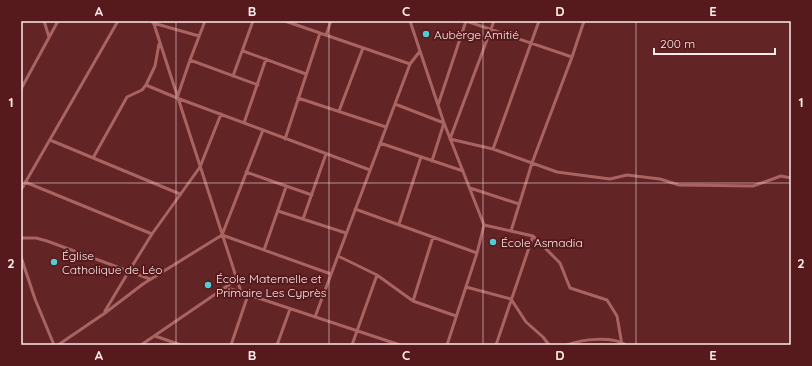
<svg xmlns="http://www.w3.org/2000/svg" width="812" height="366" font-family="Quicksand,sans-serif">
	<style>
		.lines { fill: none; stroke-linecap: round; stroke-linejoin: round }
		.minor { stroke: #a96361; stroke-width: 3 }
		.grid { fill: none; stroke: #fbeae9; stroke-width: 1; stroke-opacity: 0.55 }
		.poi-dot { fill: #51ccd4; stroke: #56191c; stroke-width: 1.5 }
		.labels { text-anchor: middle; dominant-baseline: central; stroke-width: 4; stroke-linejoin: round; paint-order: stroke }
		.poi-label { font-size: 12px; fill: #fbeae9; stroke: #56191c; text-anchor: start }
		.neatline { fill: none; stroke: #fbeae9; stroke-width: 1.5 }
		.grid-label { font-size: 13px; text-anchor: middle; font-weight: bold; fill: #fbeae9 }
	</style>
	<rect width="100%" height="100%" fill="#622425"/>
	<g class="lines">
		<path class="minor" d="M 44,21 L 49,37
			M 153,21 L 241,292
			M 285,21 L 410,64
			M 410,21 L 444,123 L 484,225 L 477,253 L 447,345
			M 466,21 L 572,57
			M 494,21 L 450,139 L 493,149 L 557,172 L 610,179 L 627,175 L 660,179 L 679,185 L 753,186 L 781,176 L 791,178
			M 153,23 L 199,36
			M 326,35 L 331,21
			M 243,51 L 306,74
			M 190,60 L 258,85
			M 233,76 L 253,21
			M 146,85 L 177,98 L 370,170
			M 21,89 L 58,21
			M 177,98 L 190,60 L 205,21
			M 298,98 L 386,127
			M 395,104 L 444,123 L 432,161
			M 438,105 L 466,21
			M 339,111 L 363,48
			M 244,123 L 266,59
			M 285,139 L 320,33
			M 50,140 L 180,194
			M 380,143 L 463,171
			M 493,149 L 539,21
			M 93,158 L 127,97 L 142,90 L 146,85 L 155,66 L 159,44
			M 246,172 L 312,195
			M 25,182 L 152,234
			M 470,188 L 519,204
			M 21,190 L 118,21
			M 355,209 L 477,253
			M 278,211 L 346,233
			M 303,219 L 326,154
			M 399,224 L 421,157
			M 484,225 L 533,236 L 560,263 L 570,288 L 607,300 L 617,316 L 622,345
			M 511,231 L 532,163 L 572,57 L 584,21
			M 222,235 L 331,274
			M 21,238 L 36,238 L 47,241 L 150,279
			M 264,250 L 286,187
			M 338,256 L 377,275 L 413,301 L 456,316
			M 21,257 L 35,299 L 54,345
			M 225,287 L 400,345
			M 466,287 L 511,299 L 526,322 L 543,337 L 549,345
			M 413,301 L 433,237
			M 105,311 L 129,271 L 152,234 L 200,167 L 221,114
			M 315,317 L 410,64 L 420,51
			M 155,336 L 181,345
			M 58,345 L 105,313 L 143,284 L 222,235 L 263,130
			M 141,345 L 236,280
			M 231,345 L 248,295
			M 277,345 L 290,309
			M 352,345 L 377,275
			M 496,345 L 533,236
			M 567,345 C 582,339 612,336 626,345"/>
	</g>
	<path class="grid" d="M 176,21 L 176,345M 329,21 L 329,345M 483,21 L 483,345M 636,21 L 636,345M 21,183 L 791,183"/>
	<g class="poi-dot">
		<circle cx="426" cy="34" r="4"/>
		<circle cx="493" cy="242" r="4"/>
		<circle cx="54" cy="262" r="4"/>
		<circle cx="208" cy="285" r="4"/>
	</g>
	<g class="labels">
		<g class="poi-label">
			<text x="434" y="34">Aubèrge Amitié</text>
			<text x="501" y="242">École Asmadia</text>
			<text x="62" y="255">Église<tspan x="62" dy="14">Catholique de Léo</tspan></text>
			<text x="216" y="278">École Maternelle et<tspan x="216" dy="14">Primaire Les Cyprès</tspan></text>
		</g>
	</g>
	<rect width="812" height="366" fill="none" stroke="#56191c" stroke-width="44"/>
	<path d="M654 48v6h121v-6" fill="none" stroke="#fbeae9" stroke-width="2"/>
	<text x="660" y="48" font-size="12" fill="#fbeae9" stroke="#56191c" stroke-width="3" paint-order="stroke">200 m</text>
	<rect x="22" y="22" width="768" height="322" class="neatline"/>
	<g class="grid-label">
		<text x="99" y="16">A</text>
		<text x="252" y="16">B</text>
		<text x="406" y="16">C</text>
		<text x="560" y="16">D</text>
		<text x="713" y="16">E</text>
		<text x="11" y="107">1</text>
		<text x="801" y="107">1</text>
		<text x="11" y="268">2</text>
		<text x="801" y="268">2</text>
		<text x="99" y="360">A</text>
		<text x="252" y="360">B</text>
		<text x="406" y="360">C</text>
		<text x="560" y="360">D</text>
		<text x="713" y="360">E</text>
	</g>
</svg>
